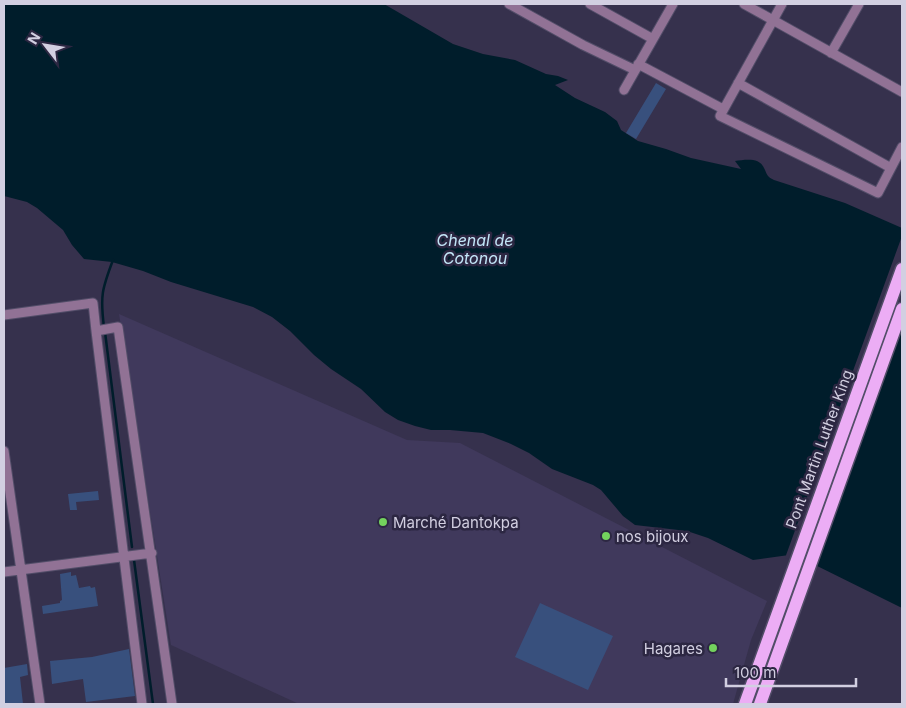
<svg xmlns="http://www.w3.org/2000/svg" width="906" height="708" font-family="Inter,sans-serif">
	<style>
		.built { fill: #40395c }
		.water { fill: #001d2b }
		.pier { fill: #36314d }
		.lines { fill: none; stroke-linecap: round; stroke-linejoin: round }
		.stream { stroke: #001d2b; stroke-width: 2.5 }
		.building { fill: #38507d }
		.minor-casing { stroke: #524d68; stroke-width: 11 }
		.primary-casing { stroke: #524d68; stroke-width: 15 }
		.minor { stroke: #917295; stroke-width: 9 }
		.primary { stroke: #ecadf5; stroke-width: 12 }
		.poi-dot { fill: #73d25d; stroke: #2c2742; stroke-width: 2 }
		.labels { text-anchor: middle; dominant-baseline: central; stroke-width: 5; stroke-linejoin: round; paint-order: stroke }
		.street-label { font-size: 15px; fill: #d2cfe1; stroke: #2c2742 }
		.poi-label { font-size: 15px; fill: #d2cfe1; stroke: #2c2742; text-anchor: start }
		.water-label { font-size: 16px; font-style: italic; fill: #c2e5f7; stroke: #2c2742 }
	</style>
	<rect width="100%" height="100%" fill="#36314d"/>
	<path class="built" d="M 119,314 L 407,440 L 460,443 L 767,601 L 751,640 L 733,704 L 299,704 L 171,645 Z"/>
	<path class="water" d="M 4,4 L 384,4 L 453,44 L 483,54 L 515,60 L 546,74 L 558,76 L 568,80 L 555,85 L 575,98 L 605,112 L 617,121 L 621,130 L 638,141 L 666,149 L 691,158 L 741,169 L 735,161 C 745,160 759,157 764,168 C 767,174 767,177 774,180 L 845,203 L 902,228 L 902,608 L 805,560 L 789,555 L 753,560 L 708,538 L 687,531 L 635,525 L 623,516 L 601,490 L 593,485 L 552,469 L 529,453 L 511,444 L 483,433 L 450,430 L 431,430 L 415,426 L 398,420 L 385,412 L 361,389 L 331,369 L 314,355 L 290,331 L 272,317 L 253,307 L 171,282 L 143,271 L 112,262 L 84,259 L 72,245 L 63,230 L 37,208 L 27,202 L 4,196 Z"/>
	<path class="pier" d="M 902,236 L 902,327 L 815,568 L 804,563 L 785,558 Z"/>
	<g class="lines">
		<path class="stream" d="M 104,327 C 100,296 102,289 113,260
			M 105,332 L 132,547
			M 134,560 L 153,704"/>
	</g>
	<path class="building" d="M 656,83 L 666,89 L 636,139 L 626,133 Z
		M 98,491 L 99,500 L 76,502 L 77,510 L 70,510 L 68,494 Z
		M 71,572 L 71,576 L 76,575 L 79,588 L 90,586 L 91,588 L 95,587 L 98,606 L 43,614 L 42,606 L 60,603 L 60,601 L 62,600 L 60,574 Z
		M 540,603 L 613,636 L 588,690 L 515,657 Z
		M 129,649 L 135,696 L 86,702 L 83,679 L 52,684 L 50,661 L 92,657 Z
		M 27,664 L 28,675 L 20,677 L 23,704 L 4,704 L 4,668 Z"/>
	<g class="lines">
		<defs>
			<path id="minor" d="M 509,4 L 583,45 L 635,70
				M 590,4 L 653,39
				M 744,4 L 902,92
				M 782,4 L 720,116 L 878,193 L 902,147
				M 831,53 L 859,4
				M 638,64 L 723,109
				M 738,83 L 891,168
				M 624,90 L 673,4
				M 4,315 L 93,303 L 96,331
				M 4,451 L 40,704
				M 4,572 L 152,553
				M 142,704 L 96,331 L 118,327 L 172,704"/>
			<path id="primary" d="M 745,704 L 902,269
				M 760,704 L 902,309"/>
		</defs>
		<use href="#minor" class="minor-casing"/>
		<use href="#primary" class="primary-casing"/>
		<use href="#minor" class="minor"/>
		<use href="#primary" class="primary"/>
	</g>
	<g class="poi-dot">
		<circle cx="383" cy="522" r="5"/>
		<circle cx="606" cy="536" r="5"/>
		<circle cx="713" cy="648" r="5"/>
	</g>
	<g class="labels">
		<g class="street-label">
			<text transform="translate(819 449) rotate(-70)">Pont Martin Luther King</text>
		</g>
		<g class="poi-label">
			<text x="393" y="522">Marché Dantokpa</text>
			<text x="616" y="536">nos bijoux</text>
			<text x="703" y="648" text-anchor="end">Hagares</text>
		</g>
		<g class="water-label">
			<text x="475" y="240">Chenal de<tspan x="475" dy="18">Cotonou</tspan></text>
		</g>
	</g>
	<rect width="906" height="708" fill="none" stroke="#d2cfe1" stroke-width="10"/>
	<g transform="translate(45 45) rotate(301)" stroke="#2c2742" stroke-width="4" paint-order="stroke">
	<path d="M0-4L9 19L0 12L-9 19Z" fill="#d2cfe1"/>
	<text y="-8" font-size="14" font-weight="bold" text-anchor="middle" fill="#d2cfe1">N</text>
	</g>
	<path d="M726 678v8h130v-8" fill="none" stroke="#d2cfe1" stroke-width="2.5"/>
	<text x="734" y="678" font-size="15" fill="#d2cfe1" stroke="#2c2742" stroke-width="4" paint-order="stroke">100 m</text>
</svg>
